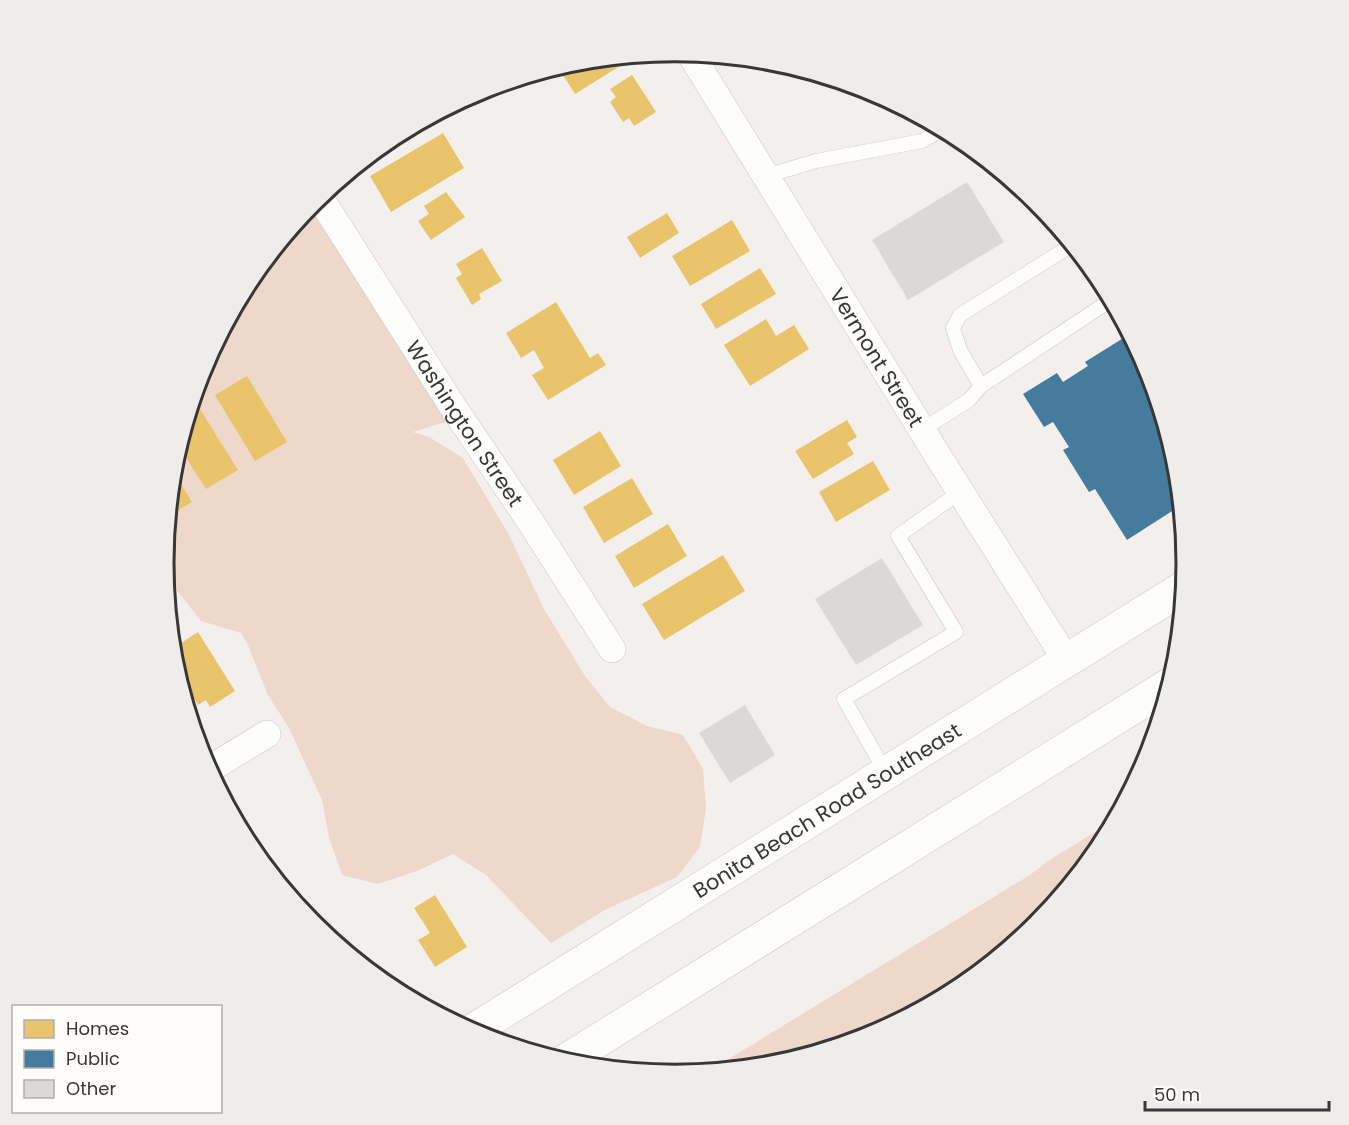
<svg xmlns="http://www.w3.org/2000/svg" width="1349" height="1125" font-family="Poppins,sans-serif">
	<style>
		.green { fill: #eed8c9 }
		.homes { fill: #e9c46a }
		.public { fill: #457b9d }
		.building { fill: #dbd8d7 }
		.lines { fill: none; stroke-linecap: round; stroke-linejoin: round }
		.lane-casing { stroke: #cac8c6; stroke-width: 15 }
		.street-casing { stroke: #cac8c6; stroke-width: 28 }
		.primary-casing { stroke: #cac8c6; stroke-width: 34 }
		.lane { stroke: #fdfdfc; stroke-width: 14 }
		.street { stroke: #fdfdfc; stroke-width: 27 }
		.primary { stroke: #fdfdfc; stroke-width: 33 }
		.labels { text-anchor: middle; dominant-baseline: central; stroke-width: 6; stroke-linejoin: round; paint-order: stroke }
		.street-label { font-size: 21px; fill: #383736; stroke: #fffdfc }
		.rim { fill: none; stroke: #383736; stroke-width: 3 }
	</style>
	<rect width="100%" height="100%" fill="#f2efed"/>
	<path class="green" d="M 312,202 L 448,421 L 413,432 L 429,437 L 463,458 L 508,533 L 544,609 L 585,676 L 610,707 L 647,726 L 683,735 L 703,769 L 706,808 L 700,847 L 677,877 L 605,910 L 551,943 L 486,875 L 453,854 L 417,871 L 378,884 L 342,875 L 329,837 L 322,800 L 289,728 L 268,695 L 248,645 L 241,633 L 201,621 L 164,574 L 163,562 L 173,462 L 202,366 L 249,278 Z
		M 1113,821 L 1100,847 L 1036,924 L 958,988 L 870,1035 L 774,1064 L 709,1071 L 1030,875 L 1048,861 Z"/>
	<path class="homes" d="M 624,56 L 628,61 L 575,94 L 557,66 L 575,61 Z
		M 632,75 L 656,112 L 634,126 L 629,118 L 623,122 L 610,102 L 616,97 L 610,89 Z
		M 422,120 L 424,124 L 364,161 L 363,159 L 391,137 Z
		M 443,133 L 464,168 L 391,212 L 370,176 Z
		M 446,192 L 465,217 L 431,240 L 418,221 L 429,214 L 424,206 Z
		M 667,213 L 679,233 L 640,258 L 627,237 Z
		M 732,220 L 750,251 L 690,286 L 672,256 Z
		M 482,248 L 502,281 L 479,294 L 481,299 L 472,305 L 456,278 L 462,274 L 456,264 Z
		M 760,268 L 776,294 L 716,329 L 701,304 Z
		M 556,302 L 590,358 L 598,353 L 606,365 L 548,400 L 532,375 L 544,368 L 534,350 L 521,358 L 506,333 Z
		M 766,319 L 776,336 L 794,325 L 809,349 L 750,386 L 724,345 Z
		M 247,376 L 287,442 L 255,461 L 215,395 Z
		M 198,406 L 238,470 L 206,489 L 178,445 L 188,412 Z
		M 847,420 L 857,437 L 847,443 L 854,454 L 813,479 L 795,451 Z
		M 600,431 L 621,466 L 574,495 L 553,460 Z
		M 873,461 L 890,490 L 836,522 L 819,492 Z
		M 172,470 L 192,502 L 168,516 Z
		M 632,478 L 653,514 L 604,543 L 583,507 Z
		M 668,524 L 687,556 L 634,588 L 615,556 Z
		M 723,555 L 745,591 L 664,640 L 642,604 Z
		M 198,632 L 235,691 L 210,707 L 206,700 L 198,705 L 193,697 L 185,703 L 173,662 L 172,649 Z
		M 435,895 L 467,947 L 435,967 L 418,940 L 430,933 L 414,908 Z"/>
	<path class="public" d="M 1125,337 L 1127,340 L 1132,338 L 1147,367 L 1176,463 L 1180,506 L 1127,540 L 1095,489 L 1089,492 L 1063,450 L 1069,447 L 1053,422 L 1044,427 L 1023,394 L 1057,373 L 1063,382 L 1088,366 L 1085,362 Z"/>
	<path class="building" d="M 967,182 L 1004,242 L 908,300 L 872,240 Z
		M 882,558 L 923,625 L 856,665 L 815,599 Z
		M 745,705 L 775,755 L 730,783 L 699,733 Z"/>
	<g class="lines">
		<defs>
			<path id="lane" d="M 766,176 L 816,161 L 922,141 L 943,129
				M 981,386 L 1111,300
				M 922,430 L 969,400 L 981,386 L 960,350 L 953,328 L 960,315 L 1072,245
				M 886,773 L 844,699 L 956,632 L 898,536 L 960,492
				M 258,854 L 268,870"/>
			<g id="street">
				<path id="s1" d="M 690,53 L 941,461 L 1067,661"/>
				<path id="s2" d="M 319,196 L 453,407 L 528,518 L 612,649"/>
				<path d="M 208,770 L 267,734"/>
			</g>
			<g id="primary">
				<path id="s3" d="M 472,1031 L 1183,588"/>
				<path d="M 565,1061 L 1169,685"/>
			</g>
		</defs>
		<use href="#lane" class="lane-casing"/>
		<use href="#street" class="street-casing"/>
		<use href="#primary" class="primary-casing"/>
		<use href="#lane" class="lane"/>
		<use href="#street" class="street"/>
		<use href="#primary" class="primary"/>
	</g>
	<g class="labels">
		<g class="street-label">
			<text stroke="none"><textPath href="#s1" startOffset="357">Vermont Street</textPath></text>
			<text stroke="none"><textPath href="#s2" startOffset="270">Washington Street</textPath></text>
			<text stroke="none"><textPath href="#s3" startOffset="418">Bonita Beach Road Southeast</textPath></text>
		</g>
	</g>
	<path d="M0 0H1349V1125H0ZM174 563a501 501 0 1 1 1002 0a501 501 0 1 1-1002 0Z" fill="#efedec" fill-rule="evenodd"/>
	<path class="rim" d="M174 563a501 501 0 1 1 1002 0a501 501 0 1 1-1002 0Z"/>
	<rect x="12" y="1005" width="210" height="108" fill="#fffdfc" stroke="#afaead" stroke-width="1.5"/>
	<rect x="24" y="1020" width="30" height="18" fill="#e9c46a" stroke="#afaead" stroke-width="1.5"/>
	<text x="66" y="1035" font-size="18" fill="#383736">Homes</text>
	<rect x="24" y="1050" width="30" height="18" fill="#457b9d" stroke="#afaead" stroke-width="1.5"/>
	<text x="66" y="1065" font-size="18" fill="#383736">Public</text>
	<rect x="24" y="1080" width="30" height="18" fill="#dbd8d7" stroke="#afaead" stroke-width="1.5"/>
	<text x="66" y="1095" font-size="18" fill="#383736">Other</text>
	<path d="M1145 1101v9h184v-9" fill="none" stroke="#383736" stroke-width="3"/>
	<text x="1154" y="1101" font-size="18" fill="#383736" stroke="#fffdfc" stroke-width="4.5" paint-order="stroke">50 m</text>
</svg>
